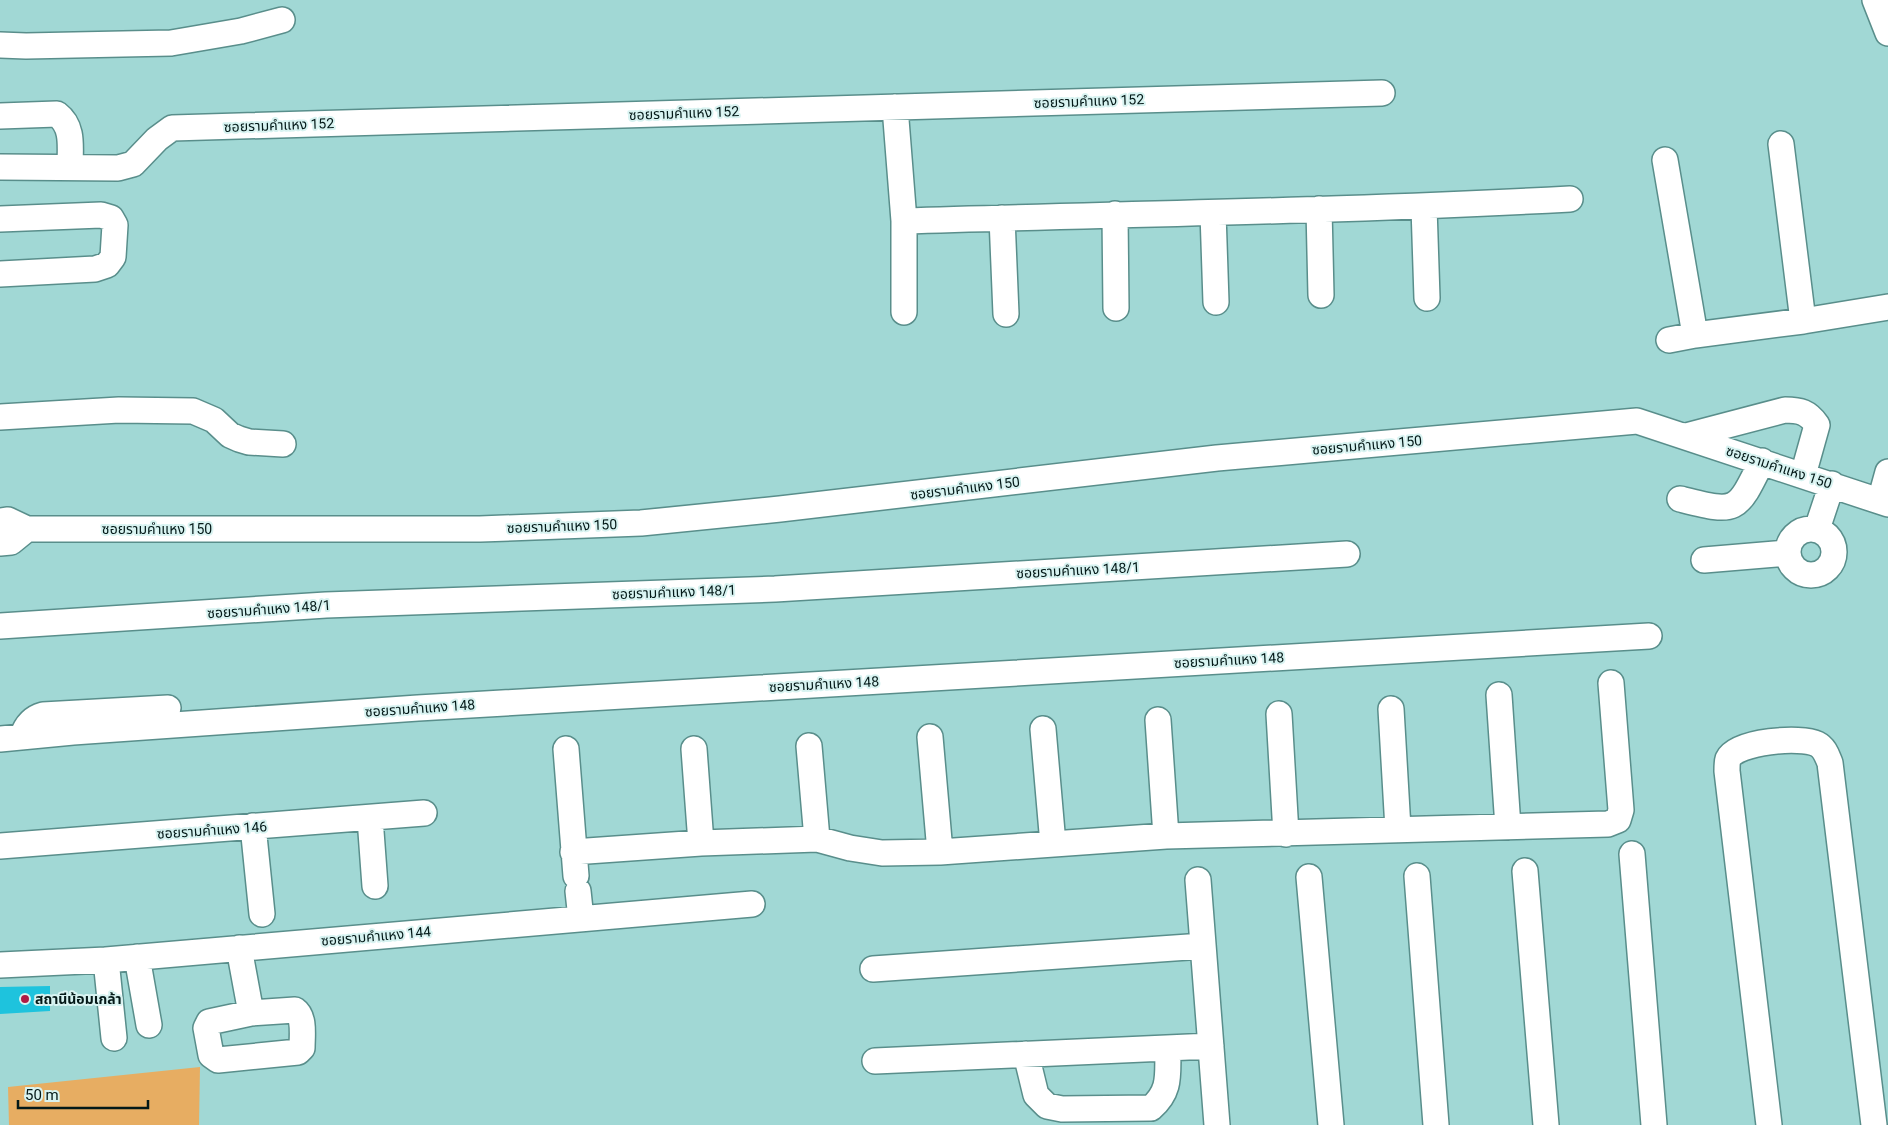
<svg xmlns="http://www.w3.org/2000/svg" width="1888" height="1125" font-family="Roboto,'Noto Sans Thai',sans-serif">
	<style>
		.green { fill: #e7ad62 }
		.building { fill: #1ec3dd }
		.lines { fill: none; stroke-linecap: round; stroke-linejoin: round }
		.minor-casing { stroke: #598e8b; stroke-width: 28 }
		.minor { stroke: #fff; stroke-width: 25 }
		.poi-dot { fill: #ae1a45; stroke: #d8f3f1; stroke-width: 2 }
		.labels { text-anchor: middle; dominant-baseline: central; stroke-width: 4; stroke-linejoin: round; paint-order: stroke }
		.street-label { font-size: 14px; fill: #041918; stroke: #d8f3f1 }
		.poi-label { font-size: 14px; font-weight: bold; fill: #041918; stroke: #d8f3f1; text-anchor: start }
	</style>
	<rect width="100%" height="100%" fill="#a1d8d5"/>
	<path class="green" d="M 200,1067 L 199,1125 L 9,1125 L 8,1087 Z"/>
	<path class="building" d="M 50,986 L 50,1011 L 0,1014 L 0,987 Z"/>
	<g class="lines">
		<defs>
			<path id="minor" d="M 1875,0 L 1888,33
				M 0,45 L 26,46 L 171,43 L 241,31 L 282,20
				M 895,107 L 904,221 L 904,312
				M 0,116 L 57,114 C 74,127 70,147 70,167
				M 1781,144 L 1803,321
				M 1665,160 L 1695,335
				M 0,167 L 118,168 L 133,164 L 157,139 L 172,128 L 1382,93
				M 1424,207 L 1427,298
				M 1319,209 L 1321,295
				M 1213,213 L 1216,302
				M 1115,214 L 1116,308
				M 1002,218 L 1006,314
				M 0,219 L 101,215 L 111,218 L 115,225 L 113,257 L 107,265 L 95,269 L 0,274
				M 904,221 C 1126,214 1348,211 1570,199
				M 1669,340 L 1695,335 L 1803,321 L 1888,307
				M 0,417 L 119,410 L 193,411 L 214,420 L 230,435 L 239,439 L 249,442 L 283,444
				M 1686,436 L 1785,410 C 1800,410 1808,412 1817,425 L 1803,475
				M 1680,499 C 1737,513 1736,514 1762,461
				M 1880,501 L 1888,472
				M 0,521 L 8,520 L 27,529 L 11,542 L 0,543
				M1788 552a23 23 0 1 1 46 0a23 23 0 1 1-46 0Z
				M 27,529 L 480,529 L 641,523 L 780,509 L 1217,458 L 1637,421 L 1888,504
				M 1817,529 L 1832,484
				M 1704,560 L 1788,553
				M 0,626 L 326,605 L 775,589 L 1347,554
				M 1499,695 L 1508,827
				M 1391,709 L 1398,829
				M 1279,714 L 1286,834
				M 1158,720 L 1166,836
				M 1043,729 L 1053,844
				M 22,737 C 26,725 32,718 43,715 L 168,708
				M 930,737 L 940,852
				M 0,739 L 73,732 L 418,708 L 1649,636
				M 809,746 L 817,839
				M 566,749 L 576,876
				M 694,749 L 701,843
				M 370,818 L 375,886
				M 253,826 L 262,914
				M 0,846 L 424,813
				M 573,852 L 701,843 L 817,839 L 850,848 L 882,853 L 940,852 L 1166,836 L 1608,824 L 1618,820 L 1621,810 L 1611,683
				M 1632,854 L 1654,1125
				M 1525,871 L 1546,1125
				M 1417,876 L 1436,1125
				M 1309,877 L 1331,1125
				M 1198,880 L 1217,1125
				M 578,891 L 581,919
				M 239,948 L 251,1013
				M 137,957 L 149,1025
				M 106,960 L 114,1038
				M 0,965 L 106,960 L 752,904
				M 873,969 L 1203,946
				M 295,1010 C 305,1017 302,1036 302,1048 L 298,1052 L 218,1060 L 211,1055 L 206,1028 L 209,1022 L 251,1013 Z
				M 1026,1054 L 1036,1095 L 1047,1106 L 1062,1109 L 1151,1108 C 1172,1090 1167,1073 1168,1048
				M 875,1061 L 1211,1046
				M 1769,1125 L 1727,771 C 1727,768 1727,762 1728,759 C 1737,741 1801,736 1817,744 C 1825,748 1827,756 1830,763 L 1874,1125"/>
		</defs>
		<use href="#minor" class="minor-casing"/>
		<use href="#minor" class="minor"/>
	</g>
	<circle class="poi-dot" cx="25" cy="999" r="5"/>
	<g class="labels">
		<g class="street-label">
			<text transform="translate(1089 101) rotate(-2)">ซอยรามคำแหง 152</text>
			<text transform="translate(684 113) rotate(-2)">ซอยรามคำแหง 152</text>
			<text transform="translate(279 125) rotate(-2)">ซอยรามคำแหง 152</text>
			<text transform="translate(1367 445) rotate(-5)">ซอยรามคำแหง 150</text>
			<text transform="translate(1779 467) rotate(18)">ซอยรามคำแหง 150</text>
			<text transform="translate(965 488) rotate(-7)">ซอยรามคำแหง 150</text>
			<text transform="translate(562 526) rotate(-2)">ซอยรามคำแหง 150</text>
			<text x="157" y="529">ซอยรามคำแหง 150</text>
			<text transform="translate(1078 570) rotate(-3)">ซอยรามคำแหง 148/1</text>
			<text transform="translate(674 592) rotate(-2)">ซอยรามคำแหง 148/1</text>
			<text transform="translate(269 609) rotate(-4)">ซอยรามคำแหง 148/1</text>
			<text transform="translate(1229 660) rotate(-3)">ซอยรามคำแหง 148</text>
			<text transform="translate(824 684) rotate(-3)">ซอยรามคำแหง 148</text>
			<text transform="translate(420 708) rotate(-4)">ซอยรามคำแหง 148</text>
			<text transform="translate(212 830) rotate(-4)">ซอยรามคำแหง 146</text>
			<text transform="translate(376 936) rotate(-5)">ซอยรามคำแหง 144</text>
		</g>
		<g class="poi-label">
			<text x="35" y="999">สถานีน้อมเกล้า</text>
		</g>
	</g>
	<path d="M18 1100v8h130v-8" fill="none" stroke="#041918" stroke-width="2.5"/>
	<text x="25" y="1100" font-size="15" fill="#041918" stroke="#d8f3f1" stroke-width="4" paint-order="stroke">50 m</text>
</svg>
